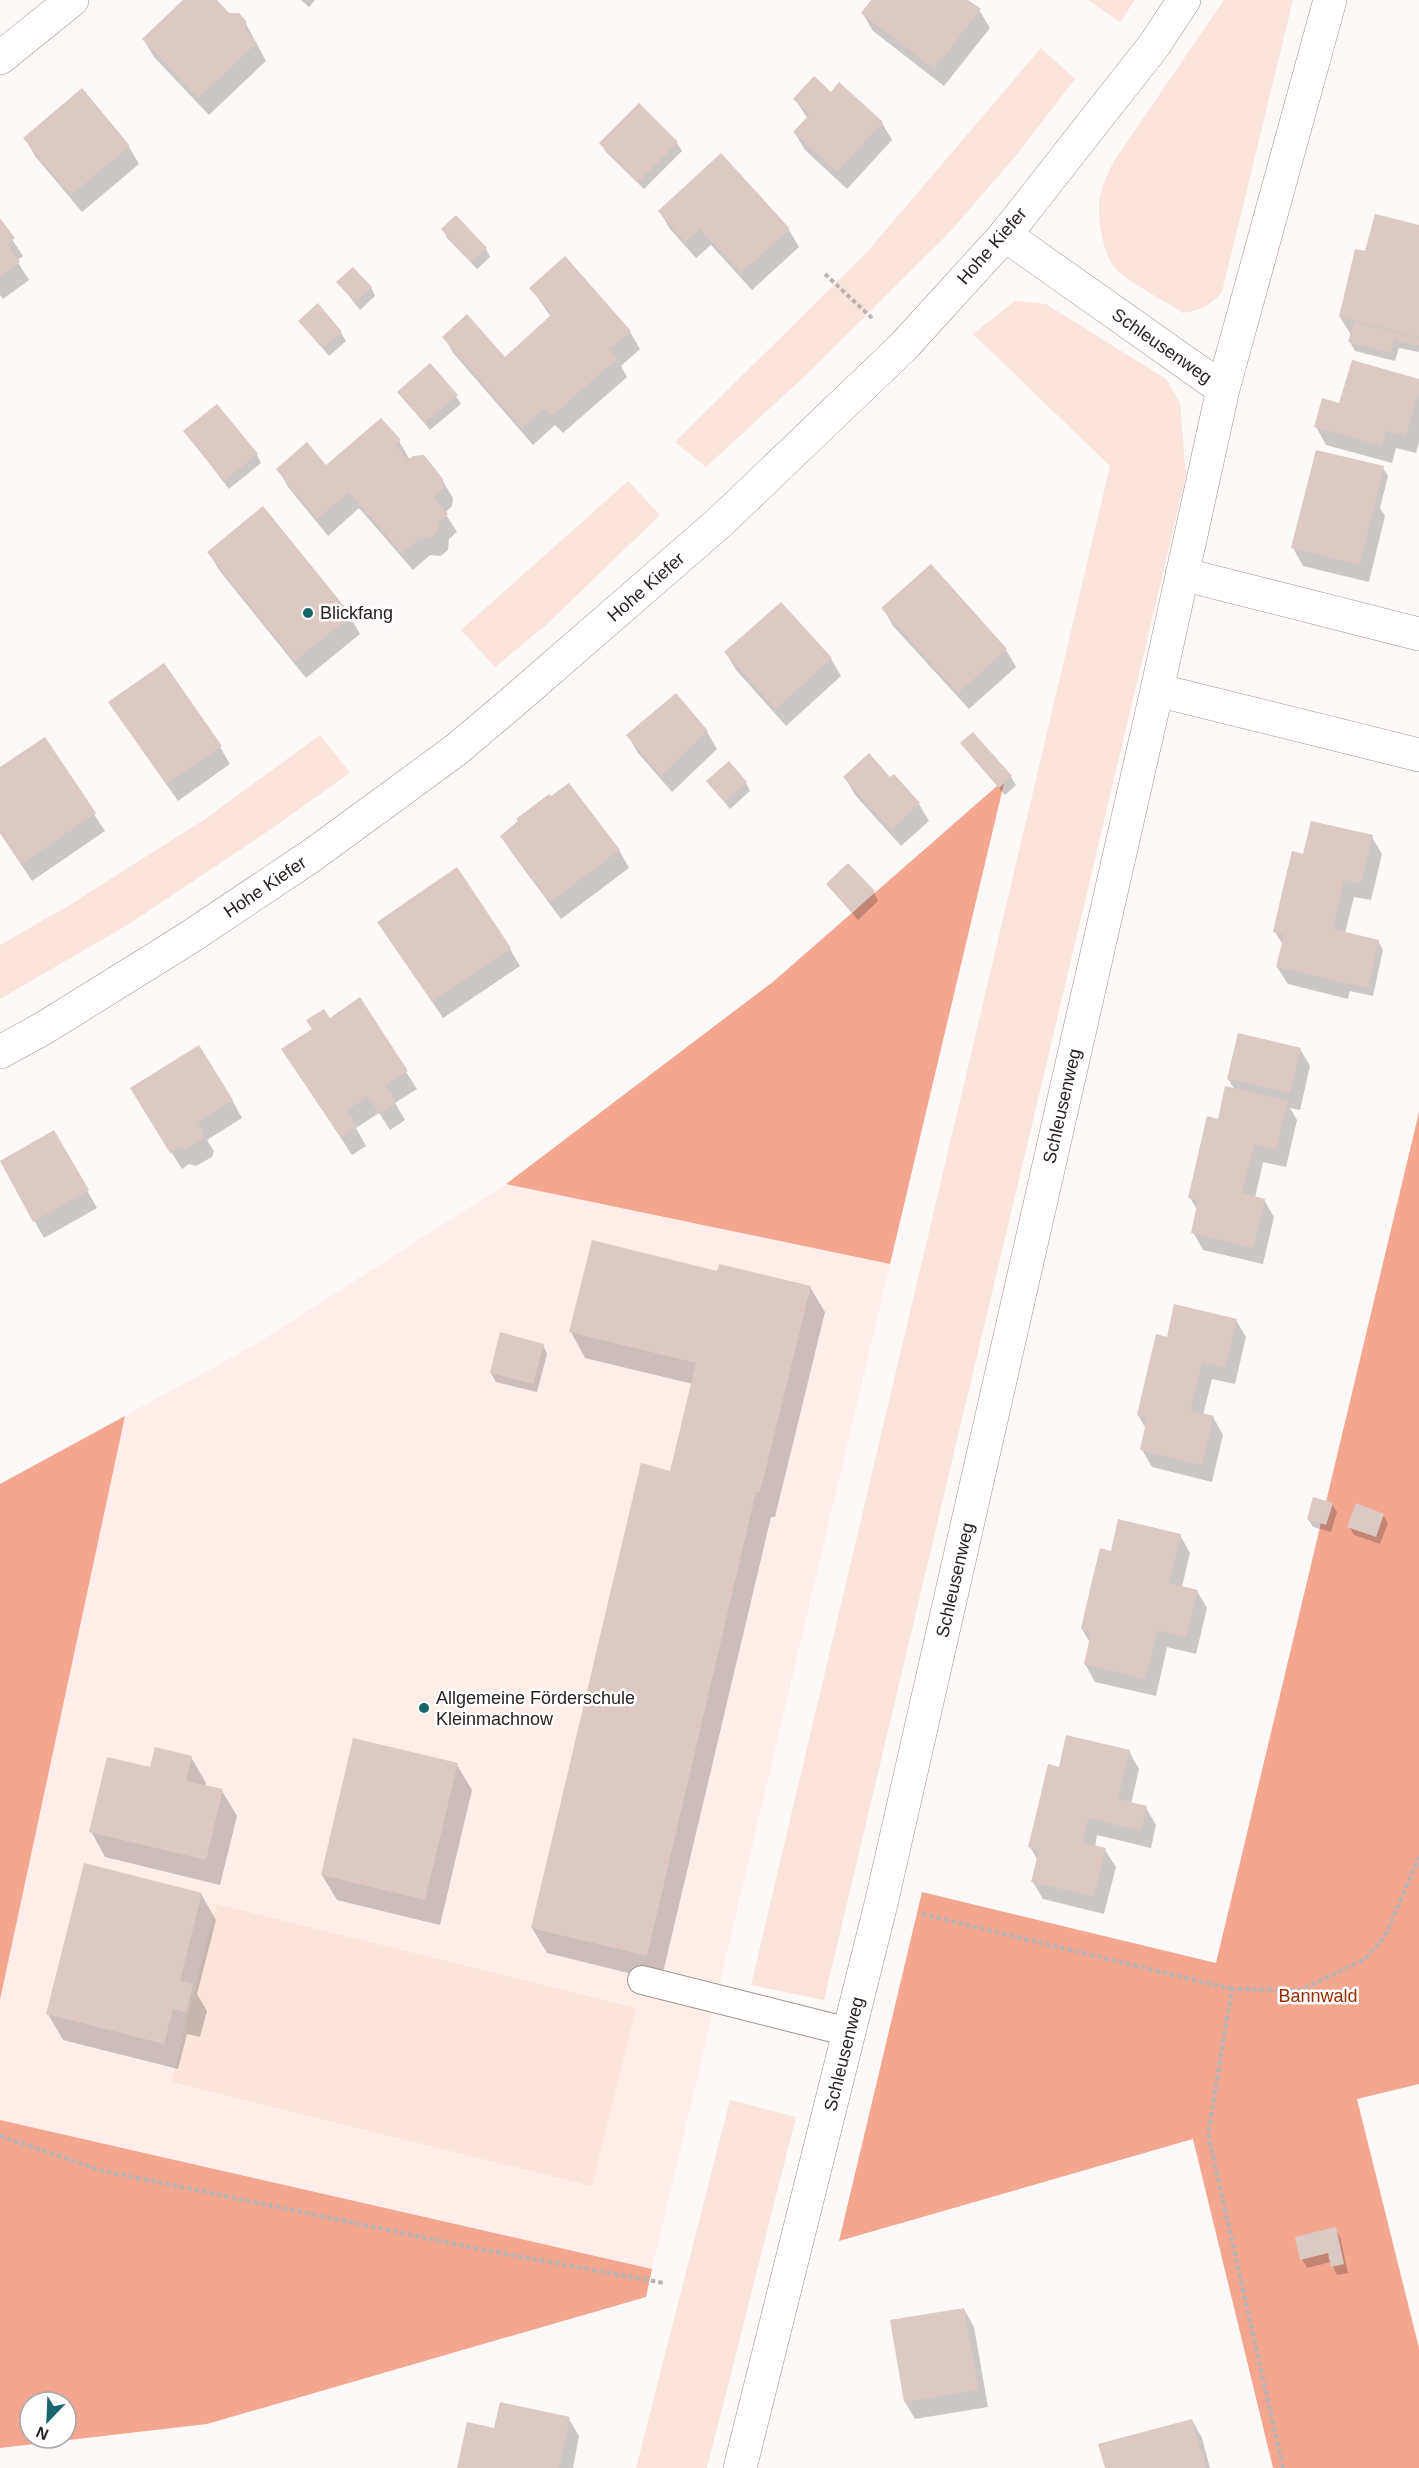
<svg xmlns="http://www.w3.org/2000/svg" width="1419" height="2468" font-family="Helvetica,sans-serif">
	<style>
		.built { fill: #feede8 }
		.green { fill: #fce3dc }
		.forest { fill: #f4a790; fill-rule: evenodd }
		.shadow { fill: #0003 }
		.building { fill: #dcc9c3 }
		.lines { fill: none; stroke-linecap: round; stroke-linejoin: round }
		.service-casing { stroke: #a4928c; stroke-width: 30 }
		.minor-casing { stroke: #a4928c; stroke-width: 34 }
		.tertiary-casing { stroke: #a4928c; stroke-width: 34 }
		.path { stroke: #b9b4b3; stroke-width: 4; stroke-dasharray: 4.5 3; stroke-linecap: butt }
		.service { stroke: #fff; stroke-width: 28 }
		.minor { stroke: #fff; stroke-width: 33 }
		.tertiary { stroke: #fff; stroke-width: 33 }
		.poi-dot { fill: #18666c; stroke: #fff; stroke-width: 2 }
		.labels { text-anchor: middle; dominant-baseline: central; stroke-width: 5; stroke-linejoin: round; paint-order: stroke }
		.street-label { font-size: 18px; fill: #292220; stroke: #fff }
		.poi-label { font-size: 18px; fill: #292220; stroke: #fff; text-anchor: start }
		.park-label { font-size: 18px; fill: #992b00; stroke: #fff }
	</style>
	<rect width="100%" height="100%" fill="#fdf9f8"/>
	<path class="built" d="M 506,1184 L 890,1264 L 652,2269 L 0,2120 L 0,2000 L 125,1416 L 253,1346 Z"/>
	<path class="green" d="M 1088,0 L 1135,0 L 1120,22 Z
		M 1224,0 L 1293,0 L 1222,292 C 1210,306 1200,310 1183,313 C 1164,300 1133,285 1117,270 C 1102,256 1097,215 1100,196 C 1103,183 1108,173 1114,161 Z
		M 1041,48 L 1075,79 L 1014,158 L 947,235 L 805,376 L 706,467 L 675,442 L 867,252 Z
		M 1015,301 L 1046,304 L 1166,379 L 1180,403 L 1186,476 L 824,2000 L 751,1985 L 1110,466 L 973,334 Z
		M 628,481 L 660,515 L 546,625 L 495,667 L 461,630 Z
		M 320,735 L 350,773 L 261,836 L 129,924 L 0,999 L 0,945 L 68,906 L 205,819 Z
		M 216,1904 L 636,2008 L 592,2186 L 172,2082 Z
		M 730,2100 L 796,2117 L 707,2468 L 636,2468 Z"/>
	<path class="forest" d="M 1005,779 L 890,1264 L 506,1184 L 774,981 Z
		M 1419,1112 L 1419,2084 L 1357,2099 L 1419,2348 L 1419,2468 L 1273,2468 L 1193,2139 L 839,2241 L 922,1892 L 1216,1963 Z
		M 125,1416 L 0,2000 L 0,1484 Z
		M 0,2120 L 652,2269 L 646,2297 L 207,2424 L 0,2448 ZM 30,2402 L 66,2402 L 66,2438 L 30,2438 Z"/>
	<path class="shadow" d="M 185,0 L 214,0 L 228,15 L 245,22 L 266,61 L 209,115 L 154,57 L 144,40 Z
		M 301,0 L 315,0 L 309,7 Z
		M 873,0 L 966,0 L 979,10 L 990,28 L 944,86 L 873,31 L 863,14 Z
		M 831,94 L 882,123 L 892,140 L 847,189 L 805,150 L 795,133 L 808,119 L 795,99 Z
		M 25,138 L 129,147 L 139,164 L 82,212 L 35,156 Z
		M 601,143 L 677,143 L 682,151 L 644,189 L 606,152 Z
		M 660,212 L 789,230 L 799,247 L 752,290 L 711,245 L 696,258 L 670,229 Z
		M 0,221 L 23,256 L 17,261 L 29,280 L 3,299 L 0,295 Z
		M 1419,226 L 1419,352 L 1399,348 L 1395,361 L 1355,351 L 1350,342 L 1351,335 L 1340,317 L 1366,253 Z
		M 443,229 L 486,249 L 490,257 L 477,269 L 447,238 Z
		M 338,282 L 371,287 L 375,296 L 360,310 Z
		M 531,288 L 630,332 L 640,349 L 621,366 L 627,377 L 563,433 L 555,425 L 533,445 L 454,354 L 444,337 L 505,359 L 551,317 Z
		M 300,321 L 341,333 L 346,341 L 329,356 Z
		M 1419,381 L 1419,442 L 1416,453 L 1396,448 L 1392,463 L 1326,445 L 1316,427 L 1340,404 Z
		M 399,392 L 456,396 L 461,404 L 430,430 Z
		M 380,420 L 399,441 L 410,460 L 442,480 L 453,498 L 452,506 L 445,513 L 457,532 L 449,539 L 448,550 L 441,556 L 430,555 L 413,570 L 359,508 L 328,536 L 288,487 L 278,469 L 326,467 Z
		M 185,432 L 257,455 L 261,463 L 229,489 Z
		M 1383,468 L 1388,476 L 1380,508 L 1385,516 L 1369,582 L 1303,566 L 1293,548 Z
		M 209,553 L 350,617 L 360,634 L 306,678 L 219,570 Z
		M 883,608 L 1006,650 L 1016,667 L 969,709 L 893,626 Z
		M 726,653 L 831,659 L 841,676 L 786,726 L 736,670 Z
		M 110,703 L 220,747 L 230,764 L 178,801 Z
		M 707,732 L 717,749 L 672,792 L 638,753 L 628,736 Z
		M 44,739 L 105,831 L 32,881 L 0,833 L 0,769 Z
		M 962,744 L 1011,777 L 1016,785 L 1005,795 Z
		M 845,777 L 890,780 L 919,804 L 929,821 L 901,846 L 855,795 Z
		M 708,781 L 746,783 L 750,791 L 730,809 Z
		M 502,836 L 619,850 L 629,868 L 561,919 L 512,853 Z
		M 1372,837 L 1382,854 L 1371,900 L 1354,897 L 1345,933 L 1378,941 L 1383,950 L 1373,996 L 1350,991 L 1348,999 L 1288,984 L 1277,967 L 1283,945 L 1275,932 L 1304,856 Z
		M 828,884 L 874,892 L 878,901 L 858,920 Z
		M 379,922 L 510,949 L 520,966 L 443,1018 Z
		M 360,999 L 417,1089 L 395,1103 L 405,1120 L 390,1130 L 379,1113 L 356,1128 L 366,1146 L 352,1155 L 283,1049 Z
		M 1300,1049 L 1310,1066 L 1300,1110 L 1290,1108 L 1297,1120 L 1286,1167 L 1263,1162 L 1255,1198 L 1264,1200 L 1274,1217 L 1263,1264 L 1203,1250 L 1193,1232 L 1198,1211 L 1190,1198 L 1219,1121 L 1235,1090 L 1228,1079 Z
		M 232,1100 L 242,1118 L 207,1140 L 214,1151 L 212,1157 L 196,1166 L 189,1164 L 182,1169 L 142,1106 Z
		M 54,1132 L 97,1208 L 44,1238 L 1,1162 Z
		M 718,1273 L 810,1287 L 825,1312 L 775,1517 L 771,1517 L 661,1981 L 547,1953 L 532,1928 L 671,1473 L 693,1384 L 585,1358 L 571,1332 Z
		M 1236,1320 L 1246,1337 L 1235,1384 L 1212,1379 L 1203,1415 L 1213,1417 L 1223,1435 L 1212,1482 L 1152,1467 L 1142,1450 L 1146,1429 L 1138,1415 L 1168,1338 Z
		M 543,1345 L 547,1354 L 537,1392 L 496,1382 L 491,1373 Z
		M 1332,1504 L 1337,1512 L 1331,1532 L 1313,1527 L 1308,1519 Z
		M 1383,1515 L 1388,1523 L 1380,1544 L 1354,1535 L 1349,1526 Z
		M 1180,1535 L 1190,1553 L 1182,1587 L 1197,1591 L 1207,1608 L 1196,1654 L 1167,1647 L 1156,1696 L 1095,1682 L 1085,1664 L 1090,1643 L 1082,1629 L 1112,1553 Z
		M 1129,1751 L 1139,1769 L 1131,1804 L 1146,1808 L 1156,1825 L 1151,1848 L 1097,1835 L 1095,1847 L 1105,1850 L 1116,1867 L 1104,1914 L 1043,1899 L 1033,1882 L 1038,1861 L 1030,1847 L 1060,1769 Z
		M 191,1757 L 206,1783 L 205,1787 L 222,1791 L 237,1816 L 220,1885 L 105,1857 L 91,1831 L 152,1769 Z
		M 457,1765 L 472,1790 L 440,1925 L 337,1900 L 322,1875 Z
		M 201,1894 L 216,1920 L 197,1994 L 207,2011 L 200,2037 L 187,2034 L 178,2069 L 63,2040 L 48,2014 Z
		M 1335,2229 L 1340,2237 L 1348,2273 L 1337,2275 L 1331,2262 L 1307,2268 L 1302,2259 Z
		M 964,2309 L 974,2327 L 988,2407 L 915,2419 L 905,2402 Z
		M 569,2419 L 579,2436 L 573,2468 L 459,2468 L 495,2430 Z
		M 1192,2420 L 1202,2438 L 1210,2468 L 1106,2468 Z"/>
	<path class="building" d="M 183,0 L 217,0 L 229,13 L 239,13 L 246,21 L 246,31 L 257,43 L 198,98 L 142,39 Z
		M 871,0 L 968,0 L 981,9 L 934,69 L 861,13 Z
		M 814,76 L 831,92 L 839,82 L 883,122 L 837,172 L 793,132 L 810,114 L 793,99 Z
		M 82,88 L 130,146 L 71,195 L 23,138 Z
		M 639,103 L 678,142 L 638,182 L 599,143 Z
		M 721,153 L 790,229 L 741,273 L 700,229 L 685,242 L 658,211 Z
		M 1375,214 L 1419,225 L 1419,337 L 1339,317 L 1355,249 L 1365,251 Z
		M 456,215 L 487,248 L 472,262 L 441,229 Z
		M 0,218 L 15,238 L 7,244 L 20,262 L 0,277 Z
		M 565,256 L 631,331 L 609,349 L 618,358 L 552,416 L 544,408 L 522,428 L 442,337 L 467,314 L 505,357 L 552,314 L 529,288 Z
		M 353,267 L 372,287 L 355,302 L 336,282 Z
		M 318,303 L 342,332 L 323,349 L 298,321 Z
		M 1354,322 L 1419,338 L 1419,346 L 1394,340 L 1391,353 L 1348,342 Z
		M 1352,360 L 1419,379 L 1419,391 L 1406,436 L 1386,431 L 1382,446 L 1314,427 L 1322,398 L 1339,403 Z
		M 430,363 L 458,395 L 424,423 L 397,392 Z
		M 217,404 L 258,454 L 224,481 L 183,431 Z
		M 381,418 L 401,440 L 395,445 L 408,460 L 413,456 L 424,455 L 443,479 L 443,489 L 433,498 L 448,514 L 439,522 L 438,532 L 430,539 L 420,538 L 402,553 L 349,492 L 317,519 L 276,469 L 307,442 L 326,465 Z
		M 1316,450 L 1384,466 L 1360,565 L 1291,548 Z
		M 263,506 L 352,616 L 295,661 L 207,552 Z
		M 931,564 L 1007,649 L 958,693 L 881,608 Z
		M 781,602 L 832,658 L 776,709 L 724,652 Z
		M 164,663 L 222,746 L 166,784 L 108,702 Z
		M 676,693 L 708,731 L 661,776 L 626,735 Z
		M 973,732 L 1012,776 L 999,788 L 960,743 Z
		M 45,737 L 96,813 L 21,864 L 0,833 L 0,767 Z
		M 869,753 L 890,777 L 894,774 L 920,803 L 891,830 L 843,777 Z
		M 729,761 L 747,782 L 724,802 L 706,781 Z
		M 569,783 L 620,850 L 550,902 L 500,836 L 518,821 L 516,819 L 549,794 L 551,796 Z
		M 1311,821 L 1373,835 L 1361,884 L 1344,880 L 1333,929 L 1379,940 L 1368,988 L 1276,967 L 1284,935 L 1273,932 L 1282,892 L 1292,851 L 1303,854 Z
		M 848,863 L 875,891 L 852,913 L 826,884 Z
		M 457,867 L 511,948 L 432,1002 L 377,922 Z
		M 360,997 L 408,1071 L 385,1085 L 396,1102 L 379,1114 L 368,1096 L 346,1111 L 357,1127 L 341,1138 L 281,1049 L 312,1029 L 306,1020 L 324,1009 L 330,1018 Z
		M 1238,1033 L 1301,1048 L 1290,1093 L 1227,1079 Z
		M 199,1045 L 233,1100 L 198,1122 L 204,1133 L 202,1140 L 185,1149 L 178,1147 L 170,1153 L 130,1088 Z
		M 1225,1086 L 1288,1101 L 1276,1150 L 1254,1145 L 1242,1193 L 1265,1199 L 1254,1248 L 1191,1233 L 1198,1200 L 1188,1198 L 1207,1116 L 1218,1119 Z
		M 54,1130 L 89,1190 L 33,1222 L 0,1161 Z
		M 592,1240 L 717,1271 L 719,1264 L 811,1286 L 760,1492 L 756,1492 L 647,1956 L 531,1928 L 641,1463 L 670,1471 L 696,1363 L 569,1332 Z
		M 1174,1304 L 1237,1319 L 1225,1368 L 1202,1362 L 1190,1410 L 1214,1416 L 1202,1465 L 1140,1450 L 1147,1418 L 1137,1415 L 1156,1334 L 1167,1337 Z
		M 500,1332 L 544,1344 L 533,1384 L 490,1373 Z
		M 1313,1497 L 1333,1503 L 1326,1525 L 1307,1519 Z
		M 1356,1503 L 1384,1514 L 1376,1537 L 1347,1527 Z
		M 1118,1519 L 1181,1534 L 1169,1583 L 1198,1590 L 1186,1637 L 1158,1630 L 1146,1679 L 1084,1664 L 1091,1632 L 1081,1629 L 1090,1589 L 1100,1548 L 1111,1551 Z
		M 1066,1735 L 1130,1750 L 1118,1799 L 1147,1806 L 1141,1831 L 1088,1818 L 1082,1842 L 1106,1848 L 1094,1897 L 1031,1882 L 1039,1850 L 1028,1847 L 1038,1806 L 1048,1764 L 1059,1767 Z
		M 353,1738 L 458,1763 L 425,1900 L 321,1875 Z
		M 155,1747 L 192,1756 L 186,1781 L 223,1789 L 206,1860 L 89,1832 L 107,1757 L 150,1767 Z
		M 84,1863 L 202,1893 L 180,1981 L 193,1984 L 186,2012 L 173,2009 L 164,2044 L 46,2014 Z
		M 1336,2227 L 1344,2264 L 1331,2267 L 1328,2253 L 1300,2260 L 1295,2237 Z
		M 964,2308 L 979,2390 L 904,2402 L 890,2320 Z
		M 500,2402 L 570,2417 L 559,2468 L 457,2468 L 467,2422 L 494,2428 Z
		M 1192,2419 L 1206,2468 L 1105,2468 L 1098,2444 Z"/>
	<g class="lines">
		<defs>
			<path id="service" d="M 642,1980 L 849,2032"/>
			<path id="minor" d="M 0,58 L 72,0
				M 1005,235 L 1223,389
				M 1182,574 L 1419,634
				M 1157,690 L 1419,755
				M 740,2468 L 881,1904 L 1157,690 L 1223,389 L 1330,0"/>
			<path id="tertiary" d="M 0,1052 L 44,1028 L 187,939 L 311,856 L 400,791 L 457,749 L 515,700 L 720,522 L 903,347 L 1005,235 L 1155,44 L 1184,0"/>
		</defs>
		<use href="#service" class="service-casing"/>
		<use href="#minor" class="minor-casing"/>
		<use href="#tertiary" class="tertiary-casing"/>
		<path class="path" d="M 825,274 L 873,319
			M 922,1914 L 1232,1989
			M 0,2136 L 100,2170 L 479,2249 L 664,2283
			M 1283,2468 L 1208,2134 L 1232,1989 L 1301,1990 L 1365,1959 L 1385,1936 L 1419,1857"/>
		<use href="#service" class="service"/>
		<use href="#minor" class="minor"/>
		<use href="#tertiary" class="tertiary"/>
	</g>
	<g class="poi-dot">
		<circle cx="308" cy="613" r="6"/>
		<circle cx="424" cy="1708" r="6"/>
	</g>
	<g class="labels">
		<g class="street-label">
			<text transform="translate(992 246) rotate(-49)">Hohe Kiefer</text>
			<text transform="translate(1162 346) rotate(35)">Schleusenweg</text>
			<text transform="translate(646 587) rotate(-41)">Hohe Kiefer</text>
			<text transform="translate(265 887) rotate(-34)">Hohe Kiefer</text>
			<text transform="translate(1062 1106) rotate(-77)">Schleusenweg</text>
			<text transform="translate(955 1580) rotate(-77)">Schleusenweg</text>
			<text transform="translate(844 2054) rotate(-76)">Schleusenweg</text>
		</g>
		<g class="poi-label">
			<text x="320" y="613">Blickfang</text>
			<text x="436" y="1698">Allgemeine Förderschule<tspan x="436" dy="21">Kleinmachnow</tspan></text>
		</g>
		<g class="park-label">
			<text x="1318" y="1996">Bannwald</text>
		</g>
	</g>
	<g transform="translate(48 2420) rotate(203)"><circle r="28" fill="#ffffff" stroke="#a9a7a6" stroke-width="1.5"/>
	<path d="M0-4.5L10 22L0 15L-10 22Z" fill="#18666c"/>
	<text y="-9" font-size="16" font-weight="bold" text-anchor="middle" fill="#292220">N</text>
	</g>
</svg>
